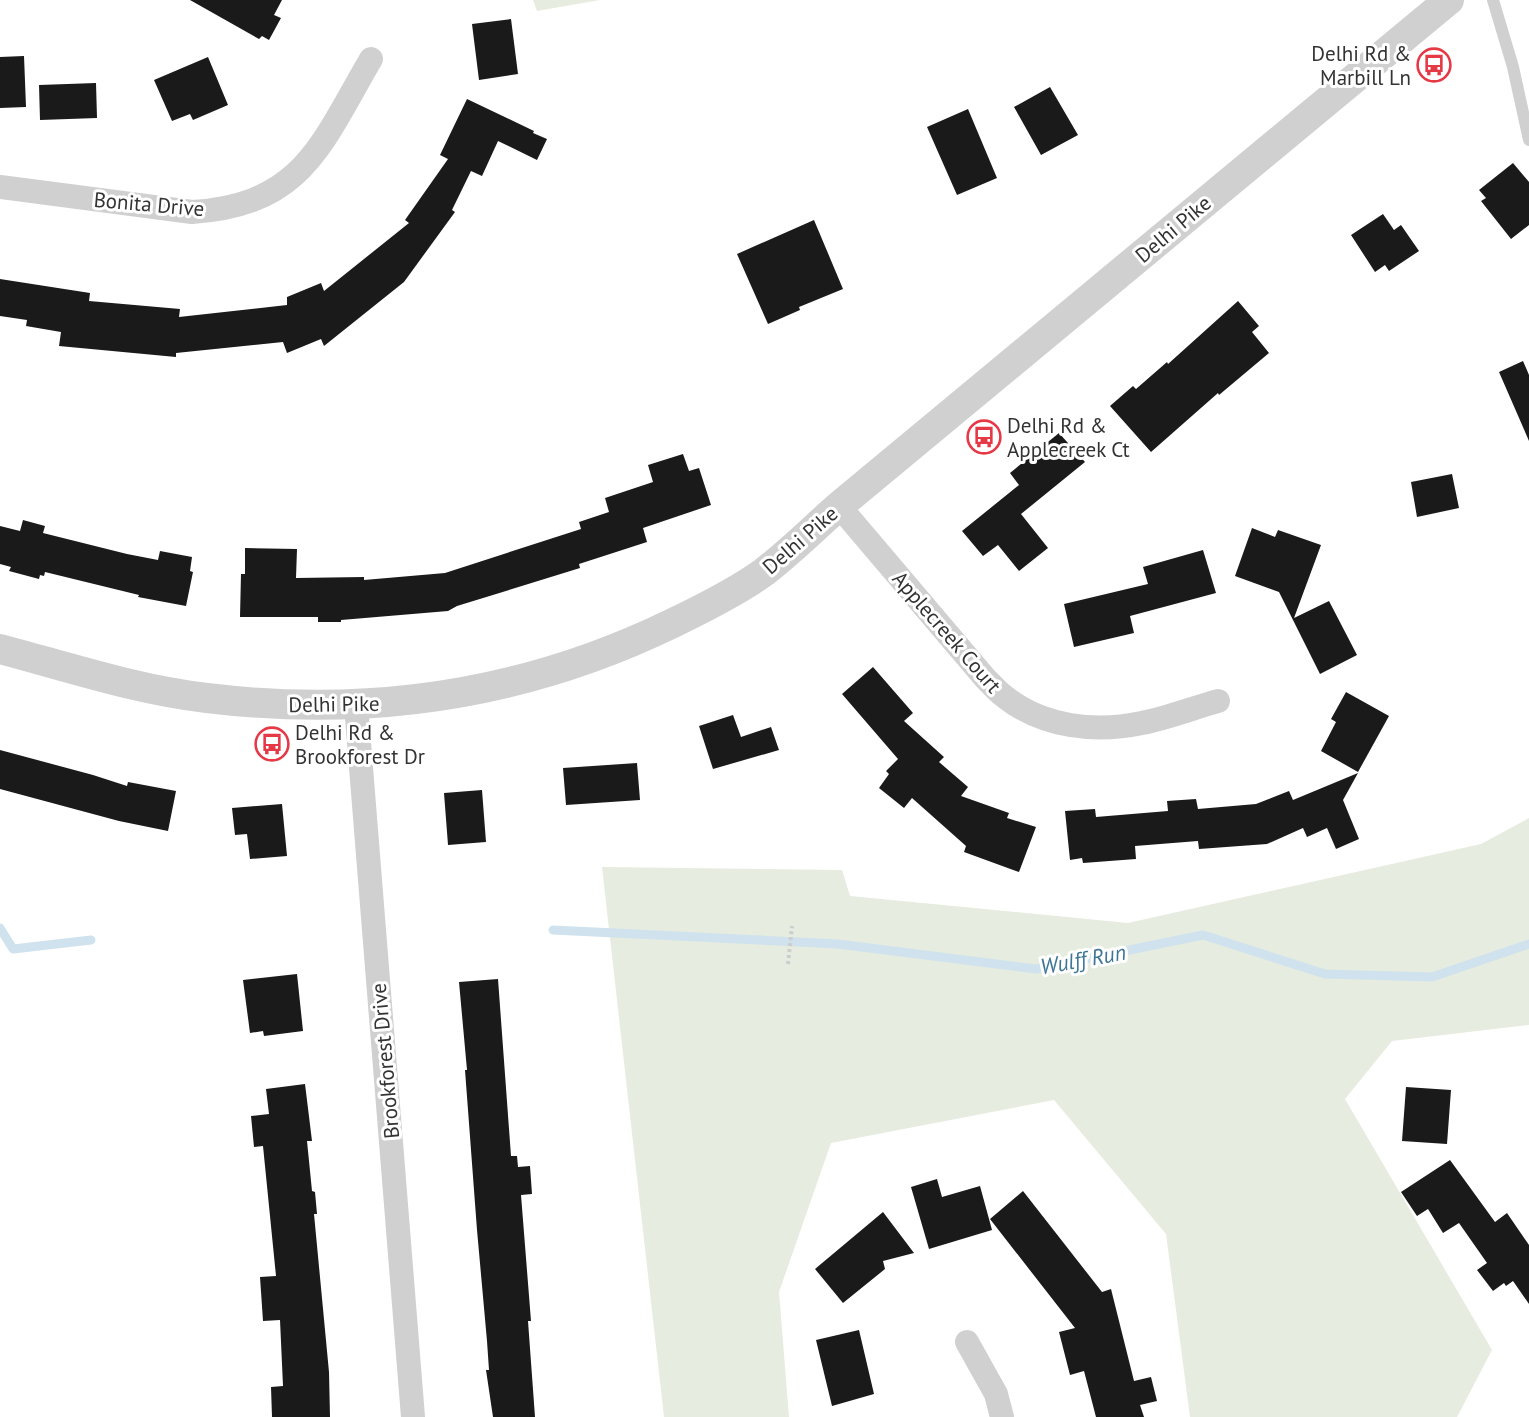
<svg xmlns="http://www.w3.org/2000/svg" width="1529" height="1417" font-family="'PT Sans',sans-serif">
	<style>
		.green { fill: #e6ecdf }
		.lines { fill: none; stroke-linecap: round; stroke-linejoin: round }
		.stream { stroke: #cfe2ee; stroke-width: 9 }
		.building { fill: #1a1a1a }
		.path { stroke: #cdcdcd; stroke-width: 4; stroke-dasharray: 3 3; stroke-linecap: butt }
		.service { stroke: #d0d0d0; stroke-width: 12 }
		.minor { stroke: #d0d0d0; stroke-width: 24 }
		.tertiary { stroke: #d0d0d0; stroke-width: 30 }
		.labels { text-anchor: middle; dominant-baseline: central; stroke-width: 6; stroke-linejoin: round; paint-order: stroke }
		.poi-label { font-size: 21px; fill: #333; stroke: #fff; text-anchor: start }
		.street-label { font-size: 21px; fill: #333; stroke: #fff }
		.water-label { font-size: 22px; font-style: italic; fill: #3f7597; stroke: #fff }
	</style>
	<rect width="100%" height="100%" fill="#fff"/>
	<path class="green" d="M 533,0 L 600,0 L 537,11 Z
		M 1529,818 L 1529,1025 L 1392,1041 L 1345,1099 L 1492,1350 L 1457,1417 L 1190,1417 L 1166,1234 L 1054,1100 L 831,1143 L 779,1292 L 789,1417 L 664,1417 L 602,867 L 842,870 L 850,896 L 1128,923 L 1481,844 Z"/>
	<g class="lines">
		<path class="stream" d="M 0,928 L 13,949 L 91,940
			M 553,930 L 838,944 L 1036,969 L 1203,935 L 1325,974 L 1432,977 L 1529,944"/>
	</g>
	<path class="building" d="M 190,0 L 282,0 L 274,15 L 281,18 L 269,40 L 262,36 L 259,39 Z
		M 511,19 L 518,74 L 479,80 L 472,24 Z
		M 24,56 L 26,107 L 0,108 L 0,57 Z
		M 208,57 L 228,105 L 193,120 L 190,114 L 172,121 L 154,80 Z
		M 96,83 L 97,118 L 40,120 L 39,85 Z
		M 1050,87 L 1078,135 L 1041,155 L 1014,107 Z
		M 467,99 L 534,131 L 533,133 L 547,139 L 537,160 L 498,141 L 482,176 L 471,171 L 452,210 L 455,212 L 404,282 L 324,346 L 321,339 L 287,353 L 283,342 L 176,353 L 176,357 L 59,346 L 61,332 L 26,326 L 27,320 L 0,316 L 0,279 L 90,293 L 89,301 L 180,309 L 179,317 L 287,305 L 287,297 L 321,283 L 324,291 L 409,223 L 405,220 L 448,159 L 440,155 Z
		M 968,109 L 997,178 L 957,195 L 927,127 Z
		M 1513,163 L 1529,182 L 1529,225 L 1511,239 L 1481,201 L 1486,198 L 1479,190 Z
		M 1383,214 L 1394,230 L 1401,225 L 1419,251 L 1389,271 L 1385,265 L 1375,272 L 1351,235 Z
		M 814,220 L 843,289 L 799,307 L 800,310 L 768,324 L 737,254 Z
		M 1238,301 L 1259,326 L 1252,332 L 1269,353 L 1219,395 L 1218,393 L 1151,452 L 1110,406 L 1133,386 L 1136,389 L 1167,362 L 1168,364 Z
		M 1523,361 L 1529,375 L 1529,441 L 1499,372 Z
		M 1059,433 L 1085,462 L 1021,514 L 1048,548 L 1019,571 L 998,545 L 983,556 L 962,531 L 1019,485 L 1010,473 Z
		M 683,454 L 689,471 L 699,468 L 711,505 L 643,528 L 647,542 L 579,564 L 580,568 L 457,606 L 448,611 L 341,620 L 341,622 L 318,622 L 318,617 L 240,617 L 241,574 L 245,574 L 245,548 L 297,549 L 296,578 L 364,577 L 364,580 L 445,573 L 581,529 L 579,522 L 609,512 L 605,498 L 653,482 L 648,465 Z
		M 1452,474 L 1459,508 L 1417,517 L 1411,482 Z
		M 23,520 L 45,526 L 43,533 L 127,554 L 158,560 L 160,551 L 192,557 L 190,571 L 193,572 L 186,606 L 138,597 L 139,595 L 45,572 L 44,576 L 40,575 L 39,579 L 9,571 L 11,567 L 0,564 L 0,526 L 20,531 Z
		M 1252,528 L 1275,537 L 1278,530 L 1321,545 L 1294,618 L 1329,601 L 1357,655 L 1320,674 L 1279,592 L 1235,576 Z
		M 1203,550 L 1216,593 L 1130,616 L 1134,633 L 1074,647 L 1064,604 L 1148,584 L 1143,567 Z
		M 873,667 L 913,713 L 904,721 L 944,757 L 939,762 L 968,787 L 961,796 L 1009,813 L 1007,818 L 1036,827 L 1019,872 L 964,852 L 966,846 L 912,798 L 904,808 L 879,788 L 889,774 L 886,771 L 898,759 L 842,694 Z
		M 1346,692 L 1389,716 L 1358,772 L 1321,751 L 1336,722 L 1331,719 Z
		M 733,715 L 741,737 L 771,727 L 779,750 L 713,769 L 699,726 Z
		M 0,750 L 93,775 L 127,786 L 128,782 L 176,791 L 168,831 L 119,821 L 0,789 Z
		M 637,763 L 640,800 L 566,805 L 563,768 Z
		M 1358,773 L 1343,800 L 1359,839 L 1336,849 L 1327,828 L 1307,837 L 1303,828 L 1267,844 L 1199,849 L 1198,841 L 1135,846 L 1136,859 L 1083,863 L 1082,858 L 1070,860 L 1065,811 L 1095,809 L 1096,817 L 1168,811 L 1167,801 L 1196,799 L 1198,809 L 1256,804 L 1289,791 L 1293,800 Z
		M 482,790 L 486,842 L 448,845 L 444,793 Z
		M 282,804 L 287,856 L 250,859 L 247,834 L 235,835 L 232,808 Z
		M 297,974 L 303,1031 L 264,1036 L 263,1031 L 250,1033 L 243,980 Z
		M 498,979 L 511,1156 L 517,1156 L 518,1167 L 530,1166 L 532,1194 L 521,1195 L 531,1321 L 528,1321 L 535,1417 L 493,1417 L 486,1370 L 489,1370 L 487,1341 L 477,1230 L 465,1070 L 467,1070 L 459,982 Z
		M 305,1084 L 312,1141 L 307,1141 L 312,1191 L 315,1192 L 317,1214 L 314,1214 L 329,1372 L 330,1417 L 272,1417 L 271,1387 L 283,1386 L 280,1320 L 263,1321 L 260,1277 L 276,1276 L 263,1146 L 254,1147 L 251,1116 L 269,1114 L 266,1089 Z
		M 1406,1087 L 1451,1090 L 1447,1144 L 1402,1141 Z
		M 1450,1160 L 1495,1222 L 1507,1213 L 1529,1245 L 1529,1304 L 1513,1281 L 1506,1286 L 1504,1283 L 1493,1291 L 1477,1270 L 1487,1263 L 1459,1223 L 1443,1233 L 1428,1209 L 1417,1216 L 1401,1192 Z
		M 937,1179 L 942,1197 L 980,1186 L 992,1230 L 929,1249 L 911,1187 Z
		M 1023,1191 L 1102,1292 L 1111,1289 L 1134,1381 L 1151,1377 L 1157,1401 L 1140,1405 L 1144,1417 L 1096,1417 L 1084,1371 L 1070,1375 L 1059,1332 L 1075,1328 L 990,1219 Z
		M 883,1212 L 914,1253 L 883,1261 L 885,1269 L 843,1303 L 815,1269 Z
		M 859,1330 L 874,1394 L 832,1406 L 816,1340 Z"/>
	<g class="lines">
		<path class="path" d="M 788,964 L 792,926"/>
		<path class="service" d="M 1493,0 L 1513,67 L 1529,140"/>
		<path class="minor" d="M 0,187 L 192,212 C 303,205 321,144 371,59
			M 839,506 L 985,678 C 991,684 998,692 1005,697 C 1043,727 1095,733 1142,723 C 1167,718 1193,708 1218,701
			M 356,705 L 413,1417
			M 967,1342 L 996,1394 L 1002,1417"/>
		<path class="tertiary" d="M 0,649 C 68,667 137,690 207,698 C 370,718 525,695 673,623 C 702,609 738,591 764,572 C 790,552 814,528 839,506 L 1449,0"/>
	</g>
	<defs>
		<symbol id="bus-ring" viewBox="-11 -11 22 22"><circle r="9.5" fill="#fff" stroke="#e63946" stroke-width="1.5"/><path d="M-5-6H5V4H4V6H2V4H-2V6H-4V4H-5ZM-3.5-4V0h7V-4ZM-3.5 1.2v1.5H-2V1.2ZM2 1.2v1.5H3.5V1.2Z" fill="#e63946"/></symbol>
	</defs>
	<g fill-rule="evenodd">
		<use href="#bus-ring" x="1415" y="46" width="38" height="38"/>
		<use href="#bus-ring" x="965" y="418" width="38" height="38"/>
		<use href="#bus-ring" x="253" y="725" width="38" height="38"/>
	</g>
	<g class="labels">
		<g class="poi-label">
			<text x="1411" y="53" text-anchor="end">Delhi Rd &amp;<tspan x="1411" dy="24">Marbill Ln</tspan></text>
			<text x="1007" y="425">Delhi Rd &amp;<tspan x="1007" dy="24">Applecreek Ct</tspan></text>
			<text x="295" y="732">Delhi Rd &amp;<tspan x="295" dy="24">Brookforest Dr</tspan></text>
		</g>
		<g class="street-label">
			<text transform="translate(149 204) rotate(5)">Bonita Drive</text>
			<text transform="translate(1173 229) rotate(-40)">Delhi Pike</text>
			<text transform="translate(800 540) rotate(-41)">Delhi Pike</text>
			<text transform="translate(947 632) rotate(49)">Applecreek Court</text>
			<text transform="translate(334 704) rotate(-1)">Delhi Pike</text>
			<text transform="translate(385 1061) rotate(-95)">Brookforest Drive</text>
		</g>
		<g class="water-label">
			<text transform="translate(1083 959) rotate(-10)">Wulff Run</text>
		</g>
	</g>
</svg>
